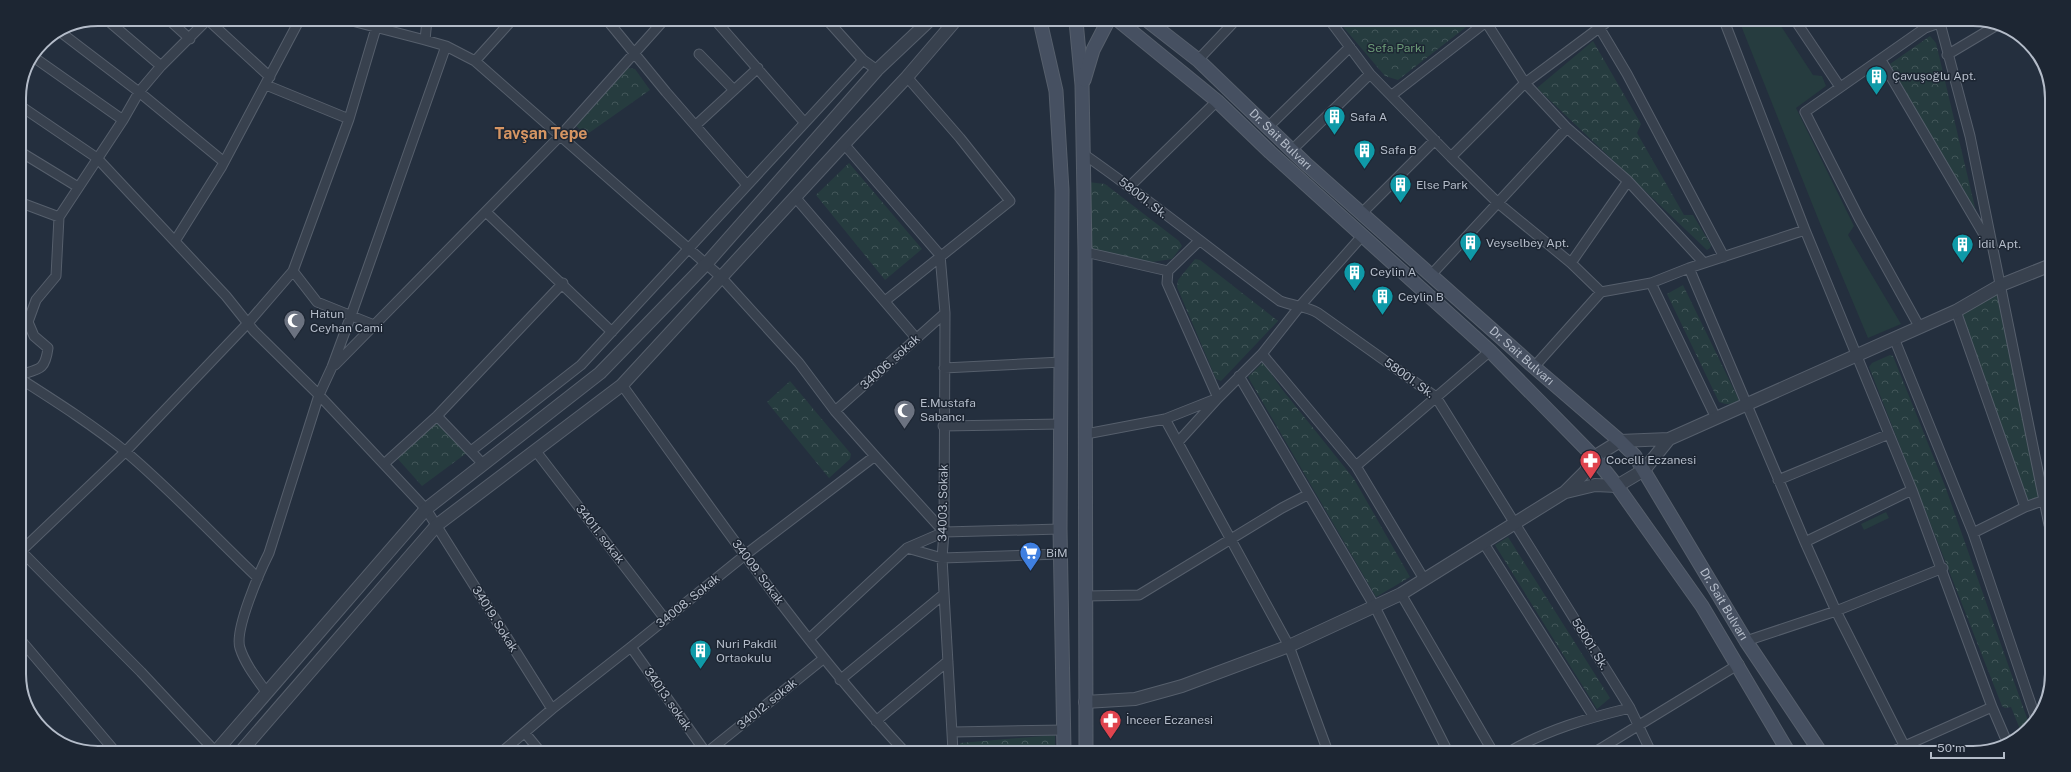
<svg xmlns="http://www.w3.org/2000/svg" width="2071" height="772" font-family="'Public Sans',sans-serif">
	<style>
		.grass { fill: #263c3f }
		.park { fill: url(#park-crowns) }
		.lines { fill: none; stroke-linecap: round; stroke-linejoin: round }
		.minor-casing { stroke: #565f6c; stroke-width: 11 }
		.tertiary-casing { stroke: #565f6c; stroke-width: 14 }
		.secondary-casing { stroke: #565f6c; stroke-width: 15 }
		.minor { stroke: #38414e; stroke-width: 9 }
		.tertiary { stroke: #38414e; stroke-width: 12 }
		.secondary { stroke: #465061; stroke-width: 13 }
		.labels { text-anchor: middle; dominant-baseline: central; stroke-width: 3; stroke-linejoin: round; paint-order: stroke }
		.park-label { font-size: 12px; fill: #6b9a76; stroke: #1d2633 }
		.poi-label { font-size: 12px; fill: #b4bcc9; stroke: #1d2633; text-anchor: start }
		.street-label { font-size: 12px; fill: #b4bcc9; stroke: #1d2633 }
		.district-label { font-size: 16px; font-weight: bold; fill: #d59563; stroke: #1d2633 }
		.rim { fill: none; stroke: #b4bcc9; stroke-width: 2 }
	</style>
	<defs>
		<pattern id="park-crowns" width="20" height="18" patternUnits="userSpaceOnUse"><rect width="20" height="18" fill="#263c3f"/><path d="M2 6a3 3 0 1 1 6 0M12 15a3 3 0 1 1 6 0" fill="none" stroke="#435659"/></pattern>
	</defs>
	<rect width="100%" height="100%" fill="#242f3e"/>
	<path class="grass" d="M 1740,23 L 1779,23 L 1813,75 L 1822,76 L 1826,86 L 1796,108 L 1854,226 L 1848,235 L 1901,324 L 1868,338 L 1819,221 Z
		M 1886,512 L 1889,518 L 1864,530 L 1861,524 Z"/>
	<path class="park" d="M 1339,22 L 1470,22 L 1470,24 L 1398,80 L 1385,76 Z
		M 1930,36 L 1936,43 L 1978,220 L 1890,64 Z
		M 1593,41 L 1641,124 L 1637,133 L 1684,215 L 1693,215 L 1711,245 L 1710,248 L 1707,250 L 1537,88 Z
		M 628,68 L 635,69 L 650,90 L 586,135 L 576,126 Z
		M 849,163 L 922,249 L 885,280 L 816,195 Z
		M 1088,182 L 1105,184 L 1179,241 L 1182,246 L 1172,259 L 1152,262 L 1092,251 Z
		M 1195,259 L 1200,260 L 1278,321 L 1221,381 L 1216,379 L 1177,287 L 1178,280 Z
		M 1683,285 L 1739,400 C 1732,405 1727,405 1719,402 L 1667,294 Z
		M 2001,285 L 2044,500 L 2025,507 L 1956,311 Z
		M 1890,355 L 1893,356 L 1945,486 L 2029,724 L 2022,734 L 2011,707 L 2005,708 L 2002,706 L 1869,367 L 1872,363 Z
		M 1263,362 L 1281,388 L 1354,479 L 1410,577 L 1376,597 L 1248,377 Z
		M 790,381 L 851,454 L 850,459 L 829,478 L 767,402 Z
		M 437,419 L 468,452 L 422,486 L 397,458 Z
		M 1508,537 L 1610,698 L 1597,709 L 1495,545 Z
		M 1055,735 L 1055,751 L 959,751 L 960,743 Z"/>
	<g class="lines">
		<defs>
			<path id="minor" d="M 106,19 L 161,66
				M 168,19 L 190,39
				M 208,20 L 270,77
				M 348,20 L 425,40 L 446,46 L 475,61 L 721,277 L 799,363 L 835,411 L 875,456 L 944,532 L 1060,529
				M 607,20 L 666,92 L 747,185
				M 715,20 L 804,122
				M 828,21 L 863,60 L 877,70
				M 1331,22 L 1370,74 L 1451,157 L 1498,203 L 1571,263 L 1601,292
				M 1486,22 L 1525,83 L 1567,128 L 1628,181 L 1704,263
				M 1596,22 L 1627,74 L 1724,257
				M 1725,23 L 1805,230 L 1912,490 L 1992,707 L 2007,742
				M 1797,23 L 1840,87
				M 1940,23 L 1970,136 L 2049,525
				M 59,31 L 139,92 L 224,162
				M 425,40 L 427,20
				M 699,54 L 734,90
				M 1947,55 L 1999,24
				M 32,56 L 123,120
				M 1198,60 L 1234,22
				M 1881,60 L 1990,245
				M 475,61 L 512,20
				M 266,85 L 349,119
				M 1392,95 L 1486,22
				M 19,105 L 97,158 L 226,296 L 254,331 L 319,395 L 426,509 L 552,709
				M 696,125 L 758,68
				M 1268,127 L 1350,47
				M 844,144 L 940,255
				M 1292,150 L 1370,74
				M 19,151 L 78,187
				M 1082,153 C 1150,200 1213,252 1280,301 C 1293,306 1306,306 1318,313 L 1436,397 L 1630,708 L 1651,752
				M 1451,157 L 1525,83 L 1607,22
				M 1130,186 L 1217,101
				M 795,197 L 916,338
				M 19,202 L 59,217
				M 486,212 L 612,332
				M 1362,213 L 1435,140
				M 175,241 L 222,166 L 300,19
				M 1085,252 L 1168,271
				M 940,255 L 945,313 L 944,532 L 942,558 L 953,751
				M 1571,263 L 1628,181
				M 1689,268 L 1805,542 L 1836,611 L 1908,753
				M 293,271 L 317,302 L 374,325
				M 1431,275 L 1567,128
				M 1651,283 L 1716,418
				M 885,301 L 1010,201 L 960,138 L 907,77
				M 1956,311 L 2025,507
				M 1919,326 L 1859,218 L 1805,112 L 1925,28 L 1939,23
				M 1894,338 L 1973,533 L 2035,716
				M 1262,354 L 1356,466 L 1424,579
				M 335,365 L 561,135 L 664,20
				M 1534,367 L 1601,292 L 1651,283 L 1689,268 L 1805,230
				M 944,368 L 1062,362
				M 19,375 C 39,369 45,371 48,348 L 34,336 L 28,322 L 36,300 L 56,276 L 59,217 L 123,120 L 139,92 L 161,66 L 208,19
				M 1239,376 L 1375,607 L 1448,752
				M 19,378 C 55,401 93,425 126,452 C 172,491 214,536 258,578
				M 622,385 C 712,509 799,638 904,751
				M 835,411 L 945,313
				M 437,416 L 483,464
				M 1165,419 L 1289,646 L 1328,752
				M 943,426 L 1062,424
				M 1086,434 L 1165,419 L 1218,398 L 1262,354 L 1300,306 L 1363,235
				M 1178,442 L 1218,398 L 1167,283 L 1168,271 L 1199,241
				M 535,450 L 665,619
				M 471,451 L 581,365 L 863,60
				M 384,464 L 437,416 L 563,283
				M 1356,466 L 1490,351
				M 1778,480 L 1889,434
				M 1973,533 L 2025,507 L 2048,499
				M 1483,542 L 1594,717
				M 1805,542 L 1912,490
				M 907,548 L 942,558 L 1060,554
				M 21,551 L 141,672 L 213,749
				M 19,553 L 125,452 L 248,323 L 293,271 L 349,119 L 376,28
				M 1401,594 L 1493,752
				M 1086,596 L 1139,595 L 1282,508 L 1307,495
				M 19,638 L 113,749
				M 809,639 L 907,548 L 944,532
				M 1746,641 L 1836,611 L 1943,568
				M 631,647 L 704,750
				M 840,680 L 944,594
				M 267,693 C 257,679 245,664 240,648 C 234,630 260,571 269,553 L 319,395 L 332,367 L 353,310 L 446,46
				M 876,721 L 948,661
				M 953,732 L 1064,730
				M 525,733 L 539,750
				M 504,750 L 552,709 L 631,647 L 745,555 L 875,456
				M 710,750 L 823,659
				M 1509,752 C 1546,730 1588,718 1630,708
				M 1595,752 L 1739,664
				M 1889,753 L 1992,707"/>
			<path id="tertiary" d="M 1566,492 L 1595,485 L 1617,486 L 1644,470 L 1669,439
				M 1085,702 L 1135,699 L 1182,686 L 1289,646 L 1401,594 L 1565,492 L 1585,472 L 1594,457 L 1620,441 L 1669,439 L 1956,311 L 2001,285 L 2051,265
				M 218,749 L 426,509 L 600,373 L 707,263 L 877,70 L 929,21
				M 243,749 L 437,525 L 622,385 L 844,144 L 907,77 L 955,21"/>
			<g id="secondary">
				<path d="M 1040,21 L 1056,91 L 1062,190 L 1060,529 L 1064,751"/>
				<path d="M 1076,21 L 1082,85 L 1085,252 L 1086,751"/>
				<path d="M 1119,21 L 1217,101 L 1270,152 L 1490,351 L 1594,457 L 1617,486 L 1702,606 L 1789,753"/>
				<path id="s1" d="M 1148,21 L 1198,60 L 1305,163 L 1534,367 L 1620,441 L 1635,456 L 1746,641 L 1821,753"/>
				<path d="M 1084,80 L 1093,50 L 1108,21"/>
			</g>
		</defs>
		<use href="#minor" class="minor-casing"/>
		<use href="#tertiary" class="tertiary-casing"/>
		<use href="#secondary" class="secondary-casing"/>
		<use href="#minor" class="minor"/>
		<use href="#tertiary" class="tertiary"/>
		<use href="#secondary" class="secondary"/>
	</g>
	<defs>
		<symbol id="building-pin" viewBox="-11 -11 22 30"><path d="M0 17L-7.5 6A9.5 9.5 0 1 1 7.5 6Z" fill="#0f9aa8" stroke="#1d2633"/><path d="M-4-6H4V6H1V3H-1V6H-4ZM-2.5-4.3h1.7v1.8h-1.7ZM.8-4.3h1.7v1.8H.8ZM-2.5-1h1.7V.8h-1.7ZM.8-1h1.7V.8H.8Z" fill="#fff"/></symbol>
		<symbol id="mosque-pin" viewBox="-11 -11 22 30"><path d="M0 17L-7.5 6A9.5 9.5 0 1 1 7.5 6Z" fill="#6b7280" stroke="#1d2633"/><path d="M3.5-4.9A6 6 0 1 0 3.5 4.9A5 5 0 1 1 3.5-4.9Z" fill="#fff"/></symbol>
		<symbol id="pharmacy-pin" viewBox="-11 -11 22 30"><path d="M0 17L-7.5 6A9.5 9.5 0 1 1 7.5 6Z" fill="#e0444e" stroke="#1d2633"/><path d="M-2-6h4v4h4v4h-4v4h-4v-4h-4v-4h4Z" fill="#fff"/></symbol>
		<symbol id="supermarket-pin" viewBox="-11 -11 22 30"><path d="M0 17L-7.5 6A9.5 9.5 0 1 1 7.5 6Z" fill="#3f7fe0" stroke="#1d2633"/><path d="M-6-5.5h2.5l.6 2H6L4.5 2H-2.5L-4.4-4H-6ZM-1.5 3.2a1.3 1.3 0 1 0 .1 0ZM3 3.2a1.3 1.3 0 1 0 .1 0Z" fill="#fff"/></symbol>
	</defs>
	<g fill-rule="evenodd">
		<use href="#building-pin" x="1864" y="64" width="25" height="34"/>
		<use href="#building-pin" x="1322" y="104" width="25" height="34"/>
		<use href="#building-pin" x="1352" y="138" width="25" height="34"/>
		<use href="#building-pin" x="1388" y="172" width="25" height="34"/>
		<use href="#building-pin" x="1458" y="230" width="25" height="34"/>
		<use href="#building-pin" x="1950" y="232" width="25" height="34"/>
		<use href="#building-pin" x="1342" y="260" width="25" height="34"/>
		<use href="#building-pin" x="1370" y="284" width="25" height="34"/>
		<use href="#mosque-pin" x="282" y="308" width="25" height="34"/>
		<use href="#mosque-pin" x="892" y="398" width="25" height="34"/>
		<use href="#pharmacy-pin" x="1578" y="448" width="25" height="34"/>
		<use href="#supermarket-pin" x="1018" y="540" width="25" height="34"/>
		<use href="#building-pin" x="688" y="638" width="25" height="34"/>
		<use href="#pharmacy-pin" x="1098" y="708" width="25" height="34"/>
	</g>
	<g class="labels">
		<g class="park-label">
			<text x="1396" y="48">Sefa Parkı</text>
		</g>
		<g class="poi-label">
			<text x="1892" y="76">Çavuşoğlu Apt.</text>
			<text x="1350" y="117">Safa A</text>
			<text x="1380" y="150">Safa B</text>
			<text x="1416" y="185">Else Park</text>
			<text x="1486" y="243">Veyselbey Apt.</text>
			<text x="1978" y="244">İdil Apt.</text>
			<text x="1370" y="272">Ceylin A</text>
			<text x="1398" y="297">Ceylin B</text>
			<text x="310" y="314">Hatun<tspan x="310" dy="14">Ceyhan Cami</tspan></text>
			<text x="920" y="403">E.Mustafa<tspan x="920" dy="14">Sabancı</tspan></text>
			<text x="1606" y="460">Cocelli Eczanesi</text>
			<text x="1046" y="553">BiM</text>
			<text x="716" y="644">Nuri Pakdil<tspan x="716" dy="14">Ortaokulu</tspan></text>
			<text x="1126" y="720">İnceer Eczanesi</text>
		</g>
		<g class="street-label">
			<text stroke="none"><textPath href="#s1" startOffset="178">Dr. Sait Bulvarı</textPath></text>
			<text transform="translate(1143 198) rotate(38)">58001. Sk.</text>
			<text stroke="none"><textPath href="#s1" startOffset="502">Dr. Sait Bulvarı</textPath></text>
			<text transform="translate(890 362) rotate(-42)">34006. sokak</text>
			<text transform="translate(1409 378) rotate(36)">58001. Sk.</text>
			<text transform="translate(943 503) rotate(-89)">34003. Sokak</text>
			<text transform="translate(600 534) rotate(52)">34011. sokak</text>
			<text transform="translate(758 572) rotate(53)">34009. Sokak</text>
			<text transform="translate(688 601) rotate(-39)">34008. Sokak</text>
			<text stroke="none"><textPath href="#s1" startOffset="826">Dr. Sait Bulvarı</textPath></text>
			<text transform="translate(495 619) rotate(58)">34019. Sokak</text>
			<text transform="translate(1590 644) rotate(58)">58001. Sk.</text>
			<text transform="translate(668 699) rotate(55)">34013. sokak</text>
			<text transform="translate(767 704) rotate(-39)">34012. sokak</text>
		</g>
		<g class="district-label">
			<text x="541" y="133">Tavşan Tepe</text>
		</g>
	</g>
	<path d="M0 0H2071V772H0ZM98 26H1973A72 72 0 0 1 2045 98V674A72 72 0 0 1 1973 746H98A72 72 0 0 1 26 674V98A72 72 0 0 1 98 26Z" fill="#1d2633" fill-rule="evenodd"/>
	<path class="rim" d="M98 26H1973A72 72 0 0 1 2045 98V674A72 72 0 0 1 1973 746H98A72 72 0 0 1 26 674V98A72 72 0 0 1 98 26Z"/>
	<path d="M1931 752v6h73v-6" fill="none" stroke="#b4bcc9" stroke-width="2"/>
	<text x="1937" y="752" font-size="12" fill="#b4bcc9" stroke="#1d2633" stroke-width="3" paint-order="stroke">50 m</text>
</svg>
